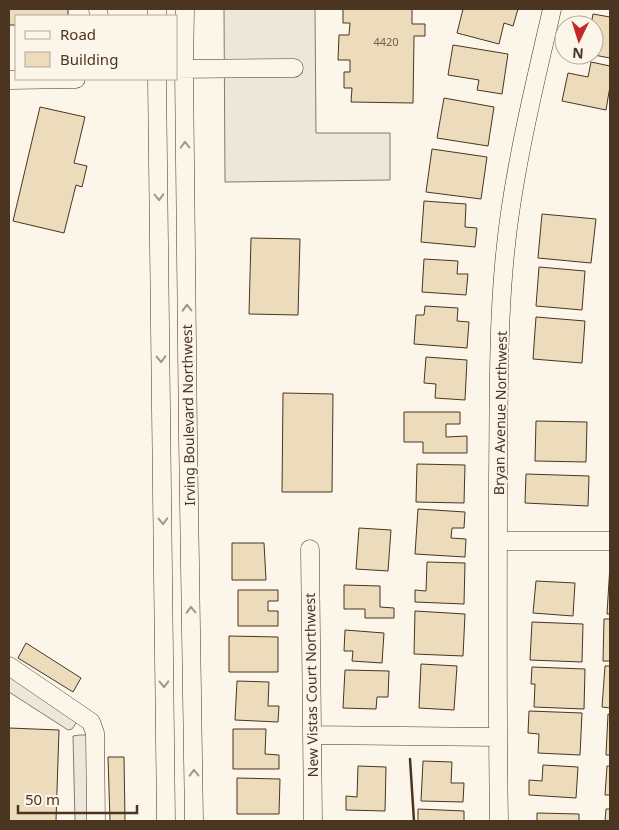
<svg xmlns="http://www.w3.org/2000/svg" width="619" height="830" font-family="'Noto Sans',sans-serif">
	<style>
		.parking { fill: #ede7d9; stroke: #887966 }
		.building { fill: #ecdcbc; stroke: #4a3520 }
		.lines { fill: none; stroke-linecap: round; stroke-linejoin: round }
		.minor-casing { stroke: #4a3520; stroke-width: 19 }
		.minor { stroke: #fbf6e9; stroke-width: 18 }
		.wall { stroke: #4a3520; stroke-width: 2.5 }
		.oneway { stroke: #a29684 }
		.labels { text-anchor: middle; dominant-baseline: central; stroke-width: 4; stroke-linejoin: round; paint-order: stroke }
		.number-label { font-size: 11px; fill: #725f47 }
		.street-label { font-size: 14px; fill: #4a3520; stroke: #fbf6e9 }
	</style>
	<rect width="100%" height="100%" fill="#fbf6e9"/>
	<path class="parking" d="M 224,9 L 315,9 L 316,133 L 390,133 L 390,180 L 225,182 Z
		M 9,675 L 79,719 L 72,729 L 68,730 L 9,692 Z
		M 80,735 L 87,735 L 89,821 L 75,821 L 73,736 Z"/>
	<path class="building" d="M 9,9 L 68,9 L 68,16 L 16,16 L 16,25 L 9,25 Z
		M 343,9 L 412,9 L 412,24 L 425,24 L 425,36 L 414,36 L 413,103 L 351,102 L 352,88 L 344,88 L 344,72 L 350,72 L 350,60 L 338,60 L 339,35 L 349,35 L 350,23 L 343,23 Z
		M 463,9 L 518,9 L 513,26 L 504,23 L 499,44 L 457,33 Z
		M 593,14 L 610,17 L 610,58 L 594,55 L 594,25 L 591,25 Z
		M 453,45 L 508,54 L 502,94 L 477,90 L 479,80 L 448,75 Z
		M 591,62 L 610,66 L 610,86 L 606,110 L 562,101 L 568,73 L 588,77 Z
		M 444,98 L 494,107 L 488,146 L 437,138 Z
		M 40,107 L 85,117 L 74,163 L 87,166 L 82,187 L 76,185 L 64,233 L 13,221 Z
		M 432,149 L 487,157 L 481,199 L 426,192 Z
		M 424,201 L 466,204 L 465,227 L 477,228 L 475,247 L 421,242 Z
		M 542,214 L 596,219 L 591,263 L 538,258 Z
		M 251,238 L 300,239 L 298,315 L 249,314 Z
		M 424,259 L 458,261 L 457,274 L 468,274 L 466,295 L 422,292 Z
		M 539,267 L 585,271 L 582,310 L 536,306 Z
		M 425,306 L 458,308 L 457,321 L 469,322 L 467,348 L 414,344 L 416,315 L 424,315 Z
		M 536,317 L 585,321 L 582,363 L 533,359 Z
		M 426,357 L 467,360 L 465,400 L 435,398 L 436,384 L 424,383 Z
		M 283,393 L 333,394 L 332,492 L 282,492 Z
		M 404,412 L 460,412 L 460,424 L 446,424 L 446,437 L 467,436 L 467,453 L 423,453 L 423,442 L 404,442 Z
		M 536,421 L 587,422 L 586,462 L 535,461 Z
		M 417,464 L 465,465 L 464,503 L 416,502 Z
		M 526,474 L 589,476 L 588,506 L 525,503 Z
		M 418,509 L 465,512 L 464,528 L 452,528 L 451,538 L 466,539 L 465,557 L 415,554 Z
		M 359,528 L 391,530 L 388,571 L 356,569 Z
		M 232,543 L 264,543 L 266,580 L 232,580 Z
		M 427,562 L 465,563 L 464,604 L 415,602 L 415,590 L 426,591 Z
		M 610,565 L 610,614 L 607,614 Z
		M 536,581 L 575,583 L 573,616 L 533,613 Z
		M 344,585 L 380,586 L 380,607 L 394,608 L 394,618 L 365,618 L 365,609 L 344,609 Z
		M 238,590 L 278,590 L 278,601 L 268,601 L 268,611 L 278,611 L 278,626 L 238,626 Z
		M 415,611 L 465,614 L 463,656 L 414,654 Z
		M 604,619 L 610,619 L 610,661 L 603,661 Z
		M 532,622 L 583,624 L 582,662 L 530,660 Z
		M 345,630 L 384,633 L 382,663 L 352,661 L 353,651 L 344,651 Z
		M 229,636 L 278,637 L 278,672 L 229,672 Z
		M 26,643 L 81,678 L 73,692 L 18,658 Z
		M 421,664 L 457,666 L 454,710 L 419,708 Z
		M 605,666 L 610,666 L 610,708 L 602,707 Z
		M 532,667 L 585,669 L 584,709 L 534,707 L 535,684 L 531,684 Z
		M 345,670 L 389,671 L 388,697 L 377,697 L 376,709 L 343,708 Z
		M 237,681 L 269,682 L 268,706 L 279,706 L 278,722 L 235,720 Z
		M 529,711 L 582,713 L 580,755 L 538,753 L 539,734 L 528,733 Z
		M 608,714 L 610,715 L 610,755 L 606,755 Z
		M 9,728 L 59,730 L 56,821 L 9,821 Z
		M 233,729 L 266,729 L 265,754 L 279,755 L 279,769 L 233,769 Z
		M 108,757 L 124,757 L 125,821 L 110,821 Z
		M 423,761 L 452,762 L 451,783 L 464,783 L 463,802 L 421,801 Z
		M 543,765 L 578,767 L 576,798 L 529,795 L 529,780 L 542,781 Z
		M 358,766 L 386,767 L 385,811 L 346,810 L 346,796 L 357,797 Z
		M 607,766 L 610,766 L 610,795 L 605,795 Z
		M 237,778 L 280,779 L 279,814 L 237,814 Z
		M 418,809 L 464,811 L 464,821 L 418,821 Z
		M 606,809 L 610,809 L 610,821 L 605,821 Z
		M 537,813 L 579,814 L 579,821 L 537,821 Z"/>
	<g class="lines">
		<defs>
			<path id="minor" d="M 98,9 L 99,16
				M 157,9 L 157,16
				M 185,9 L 184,69 L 188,438 L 194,821
				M 176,69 L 294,68
				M 157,79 L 166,821
				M 9,80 L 76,79
				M 498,541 L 610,541
				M 310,549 L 313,821
				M 9,666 L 91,722 L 95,733 L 96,821
				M 312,735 L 497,737
				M 499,821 C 497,708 498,594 498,480 C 499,389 497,296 511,206 C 521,140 537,74 552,9"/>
		</defs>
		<use href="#minor" class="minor-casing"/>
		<use href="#minor" class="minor"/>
		<path class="wall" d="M 410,759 L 414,821"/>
	</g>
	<defs><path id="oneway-chevron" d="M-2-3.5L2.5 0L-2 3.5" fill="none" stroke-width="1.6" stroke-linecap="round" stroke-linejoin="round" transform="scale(1.25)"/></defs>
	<g class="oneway">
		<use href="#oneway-chevron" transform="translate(185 145) rotate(-91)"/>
		<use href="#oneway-chevron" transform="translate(159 197) rotate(89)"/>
		<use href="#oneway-chevron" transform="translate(187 308) rotate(-91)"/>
		<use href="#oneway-chevron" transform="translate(161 359) rotate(89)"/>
		<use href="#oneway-chevron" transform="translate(163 521) rotate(89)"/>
		<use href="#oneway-chevron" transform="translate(191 610) rotate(-91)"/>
		<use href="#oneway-chevron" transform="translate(164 684) rotate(89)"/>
		<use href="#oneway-chevron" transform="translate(194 773) rotate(-91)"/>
	</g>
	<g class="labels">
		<g class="number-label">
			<text x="386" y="41">4420</text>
		</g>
		<g class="street-label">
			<text transform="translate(500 413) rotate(-89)">Bryan Avenue Northwest</text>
			<text transform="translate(188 415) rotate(-91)">Irving Boulevard Northwest</text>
			<text transform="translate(311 685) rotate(-91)">New Vistas Court Northwest</text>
		</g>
	</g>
	<rect width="619" height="830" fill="none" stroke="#4a3520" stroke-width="20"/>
	<rect x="15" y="15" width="162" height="65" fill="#fbf6e9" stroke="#b4a999"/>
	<rect x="25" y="31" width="25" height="8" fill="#fbf6e9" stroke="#b4a999"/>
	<text x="60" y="40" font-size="15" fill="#4a3520">Road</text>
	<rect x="25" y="52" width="25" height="15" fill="#ecdcbc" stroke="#b4a999"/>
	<text x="60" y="65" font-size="15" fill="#4a3520">Building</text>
	<g transform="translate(579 40) rotate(184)"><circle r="24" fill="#fbf6e9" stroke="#b4a999"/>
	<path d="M0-4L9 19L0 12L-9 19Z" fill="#c62828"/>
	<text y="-8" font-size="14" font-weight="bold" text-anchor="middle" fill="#4a3520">N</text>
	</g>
	<path d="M18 805v8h119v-8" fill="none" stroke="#4a3520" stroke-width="2.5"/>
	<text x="25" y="805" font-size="15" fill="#4a3520" stroke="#fbf6e9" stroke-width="4" paint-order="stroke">50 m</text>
</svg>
